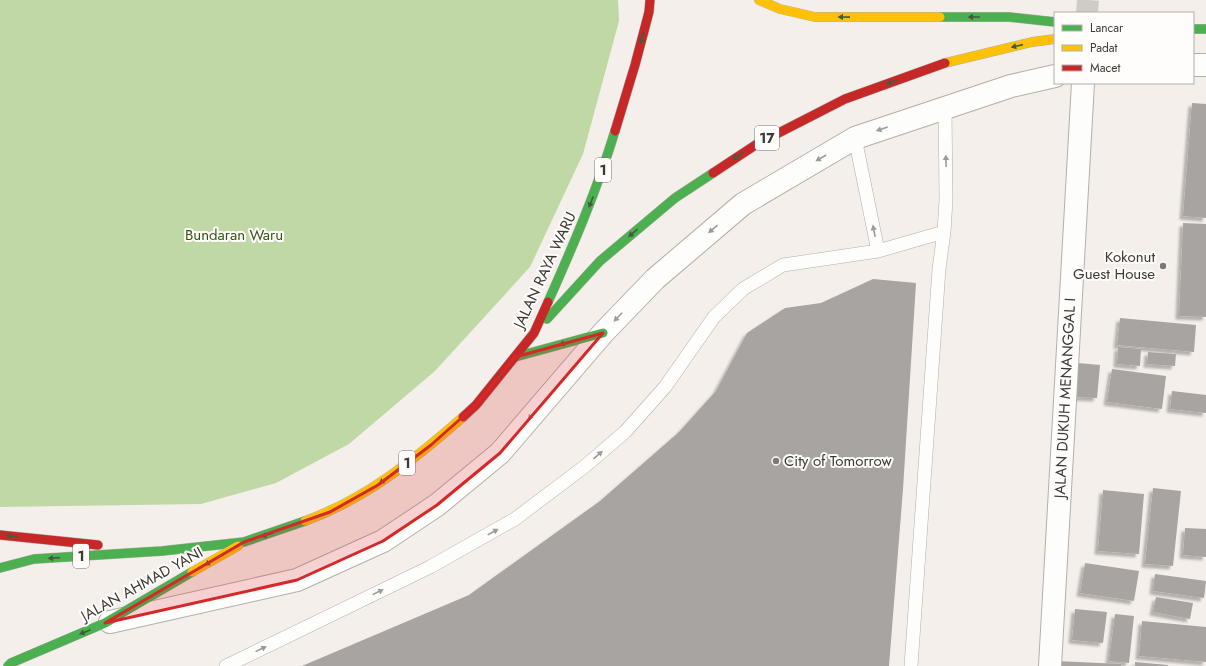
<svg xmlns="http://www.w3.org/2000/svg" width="1206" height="666" font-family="Jost,sans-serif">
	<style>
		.forest { fill: #c0d8a6 }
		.building { fill: #a8a4a1; filter: url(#shadow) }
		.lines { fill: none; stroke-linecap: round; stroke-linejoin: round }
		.street-tunnel { stroke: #cfcbc6; stroke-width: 22; stroke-dasharray: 22 11; stroke-linecap: butt }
		.lane-casing { stroke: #b3afab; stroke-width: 14 }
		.street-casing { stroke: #b3afab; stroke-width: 24 }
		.fast-casing { stroke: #b3afab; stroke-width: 10 }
		.slow-casing { stroke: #b3afab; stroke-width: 10 }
		.jam-casing { stroke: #b3afab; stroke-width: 10 }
		.lane { stroke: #fdfdfc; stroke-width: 13 }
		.street { stroke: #fdfdfc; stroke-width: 22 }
		.fast { stroke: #4caf50; stroke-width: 9 }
		.slow { stroke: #ffc107; stroke-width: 9 }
		.jam { stroke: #c62828; stroke-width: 9 }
		.oneway { fill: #425c3d }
		.oneway2 { fill: #9d9b98 }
		.marked { fill: #d62828; fill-opacity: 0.2; stroke: #d62828; stroke-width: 3; stroke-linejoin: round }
		.poi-dot { fill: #7d7974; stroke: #fffdfb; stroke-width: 1.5 }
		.labels { text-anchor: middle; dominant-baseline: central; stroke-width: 4; stroke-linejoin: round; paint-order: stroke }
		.shield { fill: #fffdfb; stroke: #777470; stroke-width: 1 }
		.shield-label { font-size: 14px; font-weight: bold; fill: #3d3935 }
		.park-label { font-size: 15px; fill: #355216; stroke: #fffdfb }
		.poi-label { font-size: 15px; fill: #3d3935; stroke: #fffdfb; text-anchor: end }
		.street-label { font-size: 15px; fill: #3d3935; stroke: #fffdfb }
	</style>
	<defs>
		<filter id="shadow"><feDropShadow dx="-3.5" dy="3.5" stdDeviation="1" flood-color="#0004"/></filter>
	</defs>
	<rect width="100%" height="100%" fill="#f4efea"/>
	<path class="forest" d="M 0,0 L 618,0 L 619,21 L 583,154 L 530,267 L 435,371 L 349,444 L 276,483 L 201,504 L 0,507 Z"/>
	<path class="building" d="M 1192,103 L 1206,104 L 1206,218 L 1183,216 Z
		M 1183,223 L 1206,224 L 1206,317 L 1179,316 Z
		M 873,279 L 916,283 L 903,489 L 889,666 L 302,666 L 469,595 L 600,501 L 679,432 L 716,391 L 747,333 L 785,308 L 821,303 Z
		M 1120,318 L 1196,325 L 1194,352 L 1117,345 Z
		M 1118,347 L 1141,349 L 1140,366 L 1117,364 Z
		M 1148,352 L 1176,354 L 1175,366 L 1147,364 Z
		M 1078,363 L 1100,365 L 1097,398 L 1075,397 Z
		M 1112,369 L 1166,376 L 1162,409 L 1107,402 Z
		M 1172,391 L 1206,395 L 1206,413 L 1170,409 Z
		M 1153,488 L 1181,491 L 1173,566 L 1145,564 Z
		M 1103,490 L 1144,494 L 1139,554 L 1098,551 Z
		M 1185,528 L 1206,529 L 1206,557 L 1183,555 Z
		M 1085,563 L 1139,571 L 1134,601 L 1080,593 Z
		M 1155,574 L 1206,581 L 1204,598 L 1153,591 Z
		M 1156,597 L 1193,603 L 1190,619 L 1153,612 Z
		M 1075,609 L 1107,612 L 1103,643 L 1072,640 Z
		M 1115,614 L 1134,616 L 1129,663 L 1109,661 Z
		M 1142,621 L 1206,627 L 1206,662 L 1139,656 Z
		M 1056,661 L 1121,664 L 1121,666 L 1055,666 Z
		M 1135,662 L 1168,665 L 1168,666 L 1135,666 Z"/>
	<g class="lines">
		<path class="street-tunnel" d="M 1087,13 L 1088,0"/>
		<defs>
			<path id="lane" d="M 855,138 L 878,251
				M 226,666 L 430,567 L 515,519 L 584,467 L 625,432 L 665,387 L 714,317 L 743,289 L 783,265 L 878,251 L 944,232
				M 911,666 L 939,269 L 944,232 L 946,200 L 945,108"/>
			<path id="street" d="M 1193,65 L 1206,65
				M 110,622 L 297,580 L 383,541 L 437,505 L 500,453 L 603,333 L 655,279 L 743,204 L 855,138 L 1011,86 L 1055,76
				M 1050,666 L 1083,83"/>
			<path id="fast" d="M 940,17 L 1009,17 L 1055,22
				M 1193,29 L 1206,29
				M 548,302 C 573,246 597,190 615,131
				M 547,319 L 600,261 L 675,198 L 713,173
				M 515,357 L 603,333
				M 0,568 L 34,559 L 162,551 L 244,542 L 305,521
				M 8,666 L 11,663 L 105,623 L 192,572"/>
			<path id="slow" d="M 759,0 L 780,9 L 815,17 L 940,17
				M 945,63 L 1032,42 L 1055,39
				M 305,521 C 366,499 415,459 463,417
				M 192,572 L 238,546"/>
			<path id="jam" d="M 615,131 L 635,65 L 649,12 L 650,0
				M 713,173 L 757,144 L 845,99 L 945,63
				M 463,417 L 476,405 L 534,333 L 548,302
				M 0,535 L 98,545"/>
		</defs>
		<use href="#lane" class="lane-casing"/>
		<use href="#street" class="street-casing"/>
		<use href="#fast" class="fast-casing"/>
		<use href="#slow" class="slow-casing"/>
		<use href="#jam" class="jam-casing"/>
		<use href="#lane" class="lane"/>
		<use href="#street" class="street"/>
		<use href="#fast" class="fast"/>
		<use href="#slow" class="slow"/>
		<use href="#jam" class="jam"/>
	</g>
	<defs><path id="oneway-solid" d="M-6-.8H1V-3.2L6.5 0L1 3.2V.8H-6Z"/></defs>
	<g class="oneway">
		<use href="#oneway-solid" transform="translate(844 17) rotate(-179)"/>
		<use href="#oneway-solid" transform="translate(974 17) rotate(180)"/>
		<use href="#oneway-solid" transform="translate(642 38) rotate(104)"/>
		<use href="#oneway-solid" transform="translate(1017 46) rotate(167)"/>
		<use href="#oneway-solid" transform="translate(892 82) rotate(160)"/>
		<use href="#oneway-solid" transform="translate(738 156) rotate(146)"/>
		<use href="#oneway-solid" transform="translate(591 202) rotate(111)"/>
		<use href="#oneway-solid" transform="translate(633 233) rotate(140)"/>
		<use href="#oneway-solid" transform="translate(565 343) rotate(165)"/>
		<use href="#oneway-solid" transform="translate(501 374) rotate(129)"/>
		<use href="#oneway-solid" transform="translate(384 480) rotate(144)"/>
		<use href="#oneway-solid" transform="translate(267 535) rotate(162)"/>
		<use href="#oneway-solid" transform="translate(12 536) rotate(-174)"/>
		<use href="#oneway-solid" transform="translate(54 558) rotate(176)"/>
		<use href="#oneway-solid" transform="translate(210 562) rotate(150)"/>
		<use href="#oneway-solid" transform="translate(85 632) rotate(157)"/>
	</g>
	<g class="oneway2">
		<use href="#oneway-solid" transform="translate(882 129) rotate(161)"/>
		<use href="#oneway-solid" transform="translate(821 158) rotate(150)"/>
		<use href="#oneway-solid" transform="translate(946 161) rotate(-91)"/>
		<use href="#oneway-solid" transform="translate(713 229) rotate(140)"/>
		<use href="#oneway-solid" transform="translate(874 231) rotate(-101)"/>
		<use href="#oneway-solid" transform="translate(618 317) rotate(134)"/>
		<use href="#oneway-solid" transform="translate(532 415) rotate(131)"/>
		<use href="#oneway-solid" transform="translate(598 455) rotate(-41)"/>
		<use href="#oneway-solid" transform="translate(493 532) rotate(-29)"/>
		<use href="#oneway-solid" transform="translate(378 592) rotate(-26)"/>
		<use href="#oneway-solid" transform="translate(261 649) rotate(-26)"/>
	</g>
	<path class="marked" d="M 603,333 L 500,453 L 437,505 L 383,541 L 297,580 L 105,623 L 244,542 L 330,512 L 378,485 L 431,445 L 476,405 L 515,357 Z"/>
	<g class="poi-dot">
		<circle cx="1163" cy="266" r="4"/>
		<circle cx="776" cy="461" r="4"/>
	</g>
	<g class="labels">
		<g class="shield">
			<rect x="755" y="126" width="24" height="24" rx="3"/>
			<rect x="595" y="158" width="16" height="24" rx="3"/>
			<rect x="399" y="451" width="16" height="24" rx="3"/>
			<rect x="73" y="544" width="16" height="24" rx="3"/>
		</g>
		<g class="shield-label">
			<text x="767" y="138">17</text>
			<text x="603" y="170">1</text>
			<text x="407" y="463">1</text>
			<text x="81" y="556">1</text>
		</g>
		<g class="park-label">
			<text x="234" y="235">Bundaran Waru</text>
		</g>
		<g class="poi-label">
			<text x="1155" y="257">Kokonut<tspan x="1155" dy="17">Guest House</tspan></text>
			<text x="784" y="461" text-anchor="start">City of Tomorrow</text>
		</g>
		<g class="street-label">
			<text transform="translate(545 270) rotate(-65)">JALAN RAYA WARU</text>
			<text transform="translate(1065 398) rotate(-87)">JALAN DUKUH MENANGGAL I</text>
			<text transform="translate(142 584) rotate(-29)">JALAN AHMAD YANI</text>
		</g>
	</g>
	<rect x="1054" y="12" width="140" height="72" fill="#fffdfb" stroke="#b1afac"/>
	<rect x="1062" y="25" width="20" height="6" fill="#4caf50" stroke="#b1afac"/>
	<text x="1090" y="32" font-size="12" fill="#3d3935">Lancar</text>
	<rect x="1062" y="45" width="20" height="6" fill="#ffc107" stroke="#b1afac"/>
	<text x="1090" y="52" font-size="12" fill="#3d3935">Padat</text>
	<rect x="1062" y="65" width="20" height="6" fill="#c62828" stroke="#b1afac"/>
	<text x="1090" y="72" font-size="12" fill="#3d3935">Macet</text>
</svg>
